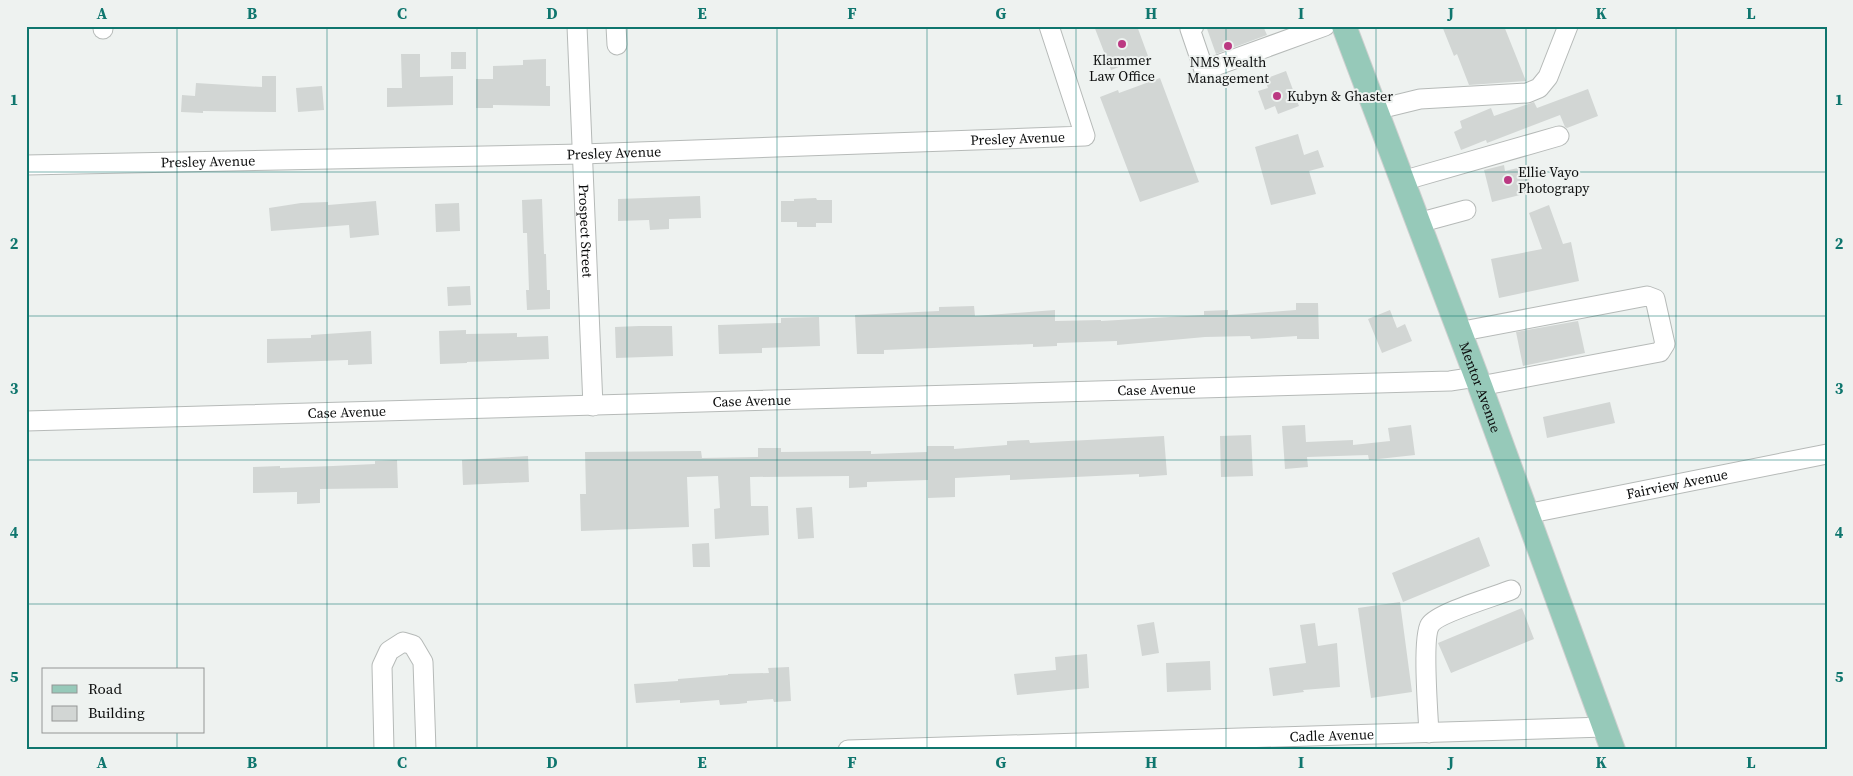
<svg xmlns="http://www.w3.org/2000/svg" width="1853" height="776" font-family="'Source Serif 4',serif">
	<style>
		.building { fill: #d2d6d4 }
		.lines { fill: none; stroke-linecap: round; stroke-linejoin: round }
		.minor-casing { stroke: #b6bab8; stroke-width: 21 }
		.major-casing { stroke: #cecfcf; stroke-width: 26 }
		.minor { stroke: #fff; stroke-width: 19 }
		.major { stroke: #96c9b9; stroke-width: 24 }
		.grid { fill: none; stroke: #0f766e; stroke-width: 1; stroke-opacity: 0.55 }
		.poi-dot { fill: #bb3982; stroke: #eef2f0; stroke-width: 2 }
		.labels { text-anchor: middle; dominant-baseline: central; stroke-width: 4; stroke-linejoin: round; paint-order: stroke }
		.poi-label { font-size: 14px; fill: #0c0d0d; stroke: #eef2f0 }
		.street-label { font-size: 14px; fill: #0c0d0d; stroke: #eef2f0 }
		.neatline { fill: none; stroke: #0f766e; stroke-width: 2 }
		.grid-label { font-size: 16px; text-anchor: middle; font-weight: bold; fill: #0f766e }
	</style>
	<rect width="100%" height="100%" fill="#eef2f0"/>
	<path class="building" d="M 1094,26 L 1137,26 L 1148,56 L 1111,70 Z
		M 1206,26 L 1263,26 L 1267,35 L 1216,54 Z
		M 1442,26 L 1504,26 L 1526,81 L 1469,85 L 1457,54 L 1454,56 Z
		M 451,52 L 466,52 L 466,69 L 451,69 Z
		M 401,54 L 420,54 L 420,77 L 453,76 L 453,105 L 387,107 L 387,88 L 402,88 Z
		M 546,59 L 546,86 L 550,86 L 550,106 L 493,105 L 493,108 L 476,108 L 476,79 L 493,79 L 493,66 L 523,65 L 523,60 Z
		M 1286,71 L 1299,106 L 1278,114 L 1275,106 L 1265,110 L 1258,91 L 1268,88 L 1265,79 Z
		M 262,76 L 276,76 L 276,112 L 203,111 L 203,113 L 181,112 L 182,95 L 195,96 L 196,83 L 262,87 Z
		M 1160,78 L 1199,182 L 1140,202 L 1100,97 L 1118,90 L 1119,93 Z
		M 322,86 L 324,110 L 298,112 L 296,88 Z
		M 1588,89 L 1598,116 L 1567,128 L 1565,127 L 1560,115 L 1487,143 L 1486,140 L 1461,150 L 1454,132 L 1462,128 L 1460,121 L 1491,108 L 1494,116 L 1534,102 L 1537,108 Z
		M 1298,134 L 1304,155 L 1318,150 L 1324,167 L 1309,171 L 1316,194 L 1271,205 L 1255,147 Z
		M 1504,165 L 1505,171 L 1526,166 L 1532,192 L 1492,202 L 1484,170 Z
		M 700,196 L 701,218 L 669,219 L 669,229 L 650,230 L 649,220 L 618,221 L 618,199 Z
		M 816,198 L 817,200 L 832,200 L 832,223 L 816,223 L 816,227 L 797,227 L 797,222 L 781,222 L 781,201 L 794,201 L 794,199 Z
		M 542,199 L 544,254 L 546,254 L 547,290 L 550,290 L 550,309 L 527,310 L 526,290 L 529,290 L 527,233 L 523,233 L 522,200 Z
		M 376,201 L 379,235 L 350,238 L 349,225 L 271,231 L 269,208 L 301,203 L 328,202 L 328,205 Z
		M 459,203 L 460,231 L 436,232 L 435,204 Z
		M 1549,205 L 1563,244 L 1571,242 L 1579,281 L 1499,298 L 1491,259 L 1542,249 L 1529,213 Z
		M 470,286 L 471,305 L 448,306 L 447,287 Z
		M 1296,303 L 1318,303 L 1319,339 L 1297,339 L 1297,336 L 1251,339 L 1250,336 L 1205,337 L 1117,345 L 1117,341 L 1057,343 L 1057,346 L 1033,347 L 1033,344 L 884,350 L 884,354 L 857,354 L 855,315 L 939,311 L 939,307 L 974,306 L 975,316 L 1055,310 L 1055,321 L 1101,320 L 1101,321 L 1204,315 L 1204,311 L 1228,310 L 1228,315 L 1296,310 Z
		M 1390,310 L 1397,328 L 1405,324 L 1412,341 L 1382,353 L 1368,319 Z
		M 819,317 L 820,346 L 762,348 L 762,353 L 719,354 L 718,325 L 781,323 L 781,318 Z
		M 1578,321 L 1585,353 L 1523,366 L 1516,332 Z
		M 639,326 L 672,326 L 673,356 L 616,358 L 615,327 Z
		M 466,330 L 466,334 L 517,333 L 517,337 L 548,336 L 549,359 L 467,362 L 467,363 L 440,364 L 439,331 Z
		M 371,331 L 372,364 L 348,365 L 348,360 L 267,363 L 267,339 L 311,338 L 311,335 Z
		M 1610,402 L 1615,423 L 1547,438 L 1543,417 Z
		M 1305,425 L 1306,442 L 1353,440 L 1353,445 L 1390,441 L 1388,428 L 1411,425 L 1415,455 L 1369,460 L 1368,455 L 1307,457 L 1308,467 L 1285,469 L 1282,426 Z
		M 1251,435 L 1253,476 L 1221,477 L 1220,436 Z
		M 1164,436 L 1167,475 L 1139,477 L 1139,474 L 1010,480 L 1010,475 L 955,478 L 955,497 L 928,498 L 928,480 L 867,482 L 867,487 L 849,488 L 849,476 L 750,477 L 751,506 L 768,506 L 769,535 L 715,539 L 714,509 L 720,508 L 718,476 L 687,477 L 689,527 L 581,531 L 580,494 L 586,494 L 585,452 L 701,451 L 702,458 L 758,457 L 758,448 L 781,448 L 781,452 L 871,451 L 871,454 L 927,452 L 927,446 L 954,446 L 954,449 L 1007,445 L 1007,441 L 1029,440 L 1030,443 Z
		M 528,456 L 529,482 L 463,485 L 462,460 Z
		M 397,460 L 398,488 L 320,489 L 320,503 L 297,504 L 297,492 L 253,493 L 253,467 L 280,466 L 280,468 L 333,466 L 375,464 L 375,461 Z
		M 812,507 L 814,538 L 798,539 L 796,508 Z
		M 1479,537 L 1490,566 L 1403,602 L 1392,573 Z
		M 709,543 L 710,567 L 693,567 L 692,544 Z
		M 1400,602 L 1412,692 L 1371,698 L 1358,608 Z
		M 1522,608 L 1534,639 L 1451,673 L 1438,643 Z
		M 1154,622 L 1159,653 L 1142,656 L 1137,625 Z
		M 1315,623 L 1318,646 L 1337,643 L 1340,687 L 1303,690 L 1304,692 L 1273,696 L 1269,668 L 1306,663 L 1300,625 Z
		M 1087,654 L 1089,688 L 1017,695 L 1014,674 L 1056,670 L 1055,657 Z
		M 1210,661 L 1211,690 L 1167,692 L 1166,663 Z
		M 789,667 L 791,701 L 774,702 L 773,699 L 747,701 L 747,703 L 738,704 L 720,705 L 719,700 L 680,703 L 680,700 L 636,703 L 634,684 L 678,681 L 678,679 L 728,675 L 728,674 L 769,673 L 768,668 Z"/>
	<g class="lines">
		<defs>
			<g id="minor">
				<path d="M 103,26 L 103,29"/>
				<path id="s1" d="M 577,26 L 593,406"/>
				<path d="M 616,26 L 617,45"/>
				<path d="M 1194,26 L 1190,29 L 1204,70 L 1325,26"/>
				<path d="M 1375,110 L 1420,99 L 1527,93 L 1539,88 L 1548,77 L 1568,26"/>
				<path id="s2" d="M 26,165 L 582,154 L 1085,136 L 1049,26"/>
				<path d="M 1402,181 L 1559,136"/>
				<path d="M 1418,223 L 1466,210"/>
				<path d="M 1458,332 L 1647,296 L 1655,299 L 1665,344 L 1660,352 L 1480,386"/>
				<path id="s3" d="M 26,421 L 1450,381 L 1476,377"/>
				<path id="s4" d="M 1526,514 L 1827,454"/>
				<path d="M 1429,733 C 1428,713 1422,638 1430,625 C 1437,613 1496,596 1511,590"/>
				<path d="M 384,750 L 382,666 L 389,651 L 403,642 L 413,645 L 423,662 L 426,750"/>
				<path id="s5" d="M 848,750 L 1605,727"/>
			</g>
			<g id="major">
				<path id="s6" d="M 1344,26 L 1480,386 L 1613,750"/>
			</g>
		</defs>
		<use href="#minor" class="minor-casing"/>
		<use href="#major" class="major-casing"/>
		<use href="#minor" class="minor"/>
		<use href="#major" class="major"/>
	</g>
	<path class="grid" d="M 177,26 L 177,670M 327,26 L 327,750M 477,26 L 477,750M 627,26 L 627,750M 777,26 L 777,750M 927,26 L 927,750M 1076,26 L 1076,750M 1226,26 L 1226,750M 1376,26 L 1376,750M 1526,26 L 1526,750M 1676,26 L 1676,750M 26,172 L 1827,172M 26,316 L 1827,316M 26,460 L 1827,460M 26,604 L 1827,604M 177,732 L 177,750"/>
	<g class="poi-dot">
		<circle cx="1122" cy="44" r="5"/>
		<circle cx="1228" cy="46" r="5"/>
		<circle cx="1277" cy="96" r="5"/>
		<circle cx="1508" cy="180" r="5"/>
	</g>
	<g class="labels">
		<g class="poi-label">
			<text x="1122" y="60">Klammer<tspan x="1122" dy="16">Law Office</tspan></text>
			<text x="1228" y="62">NMS Wealth<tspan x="1228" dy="16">Management</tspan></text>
			<text x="1287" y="96" text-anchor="start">Kubyn &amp; Ghaster</text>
			<text x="1518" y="172" text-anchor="start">Ellie Vayo<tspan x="1518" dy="16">Photograpy</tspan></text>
		</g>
		<g class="street-label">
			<text stroke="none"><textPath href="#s2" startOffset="992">Presley Avenue</textPath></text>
			<text stroke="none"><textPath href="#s2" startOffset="588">Presley Avenue</textPath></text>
			<text stroke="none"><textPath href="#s2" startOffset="182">Presley Avenue</textPath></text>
			<text stroke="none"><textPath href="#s1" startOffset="205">Prospect Street</textPath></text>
			<text stroke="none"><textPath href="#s6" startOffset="386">Mentor Avenue</textPath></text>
			<text stroke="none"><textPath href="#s3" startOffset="1131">Case Avenue</textPath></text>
			<text stroke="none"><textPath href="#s3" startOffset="726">Case Avenue</textPath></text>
			<text stroke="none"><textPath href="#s3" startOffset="321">Case Avenue</textPath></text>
			<text stroke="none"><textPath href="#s4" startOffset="154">Fairview Avenue</textPath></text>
			<text stroke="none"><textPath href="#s5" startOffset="484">Cadle Avenue</textPath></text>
		</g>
	</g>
	<rect width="1853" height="776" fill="none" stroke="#eef2f0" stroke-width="55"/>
	<rect x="42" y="668" width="162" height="65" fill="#eef2f0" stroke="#949695"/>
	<rect x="52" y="685" width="25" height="8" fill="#96c9b9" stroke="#949695"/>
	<text x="88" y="694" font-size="15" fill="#0c0d0d">Road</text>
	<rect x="52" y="706" width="25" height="15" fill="#d2d6d4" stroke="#949695"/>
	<text x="88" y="718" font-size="15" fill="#0c0d0d">Building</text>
	<rect x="28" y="28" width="1798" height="720" class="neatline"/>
	<g class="grid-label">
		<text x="102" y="19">A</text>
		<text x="252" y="19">B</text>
		<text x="402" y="19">C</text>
		<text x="552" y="19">D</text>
		<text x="702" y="19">E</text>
		<text x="852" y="19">F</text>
		<text x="1001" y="19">G</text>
		<text x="1151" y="19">H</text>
		<text x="1301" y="19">I</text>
		<text x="1451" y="19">J</text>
		<text x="1601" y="19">K</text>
		<text x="1751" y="19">L</text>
		<text x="14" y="105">1</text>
		<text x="1839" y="105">1</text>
		<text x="14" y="249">2</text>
		<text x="1839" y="249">2</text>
		<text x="14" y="394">3</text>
		<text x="1839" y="394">3</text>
		<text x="14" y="538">4</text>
		<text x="1839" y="538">4</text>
		<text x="14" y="682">5</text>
		<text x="1839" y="682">5</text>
		<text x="102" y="768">A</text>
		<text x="252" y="768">B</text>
		<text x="402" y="768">C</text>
		<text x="552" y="768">D</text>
		<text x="702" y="768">E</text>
		<text x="852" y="768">F</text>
		<text x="1001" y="768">G</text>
		<text x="1151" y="768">H</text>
		<text x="1301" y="768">I</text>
		<text x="1451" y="768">J</text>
		<text x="1601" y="768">K</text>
		<text x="1751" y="768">L</text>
	</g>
</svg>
